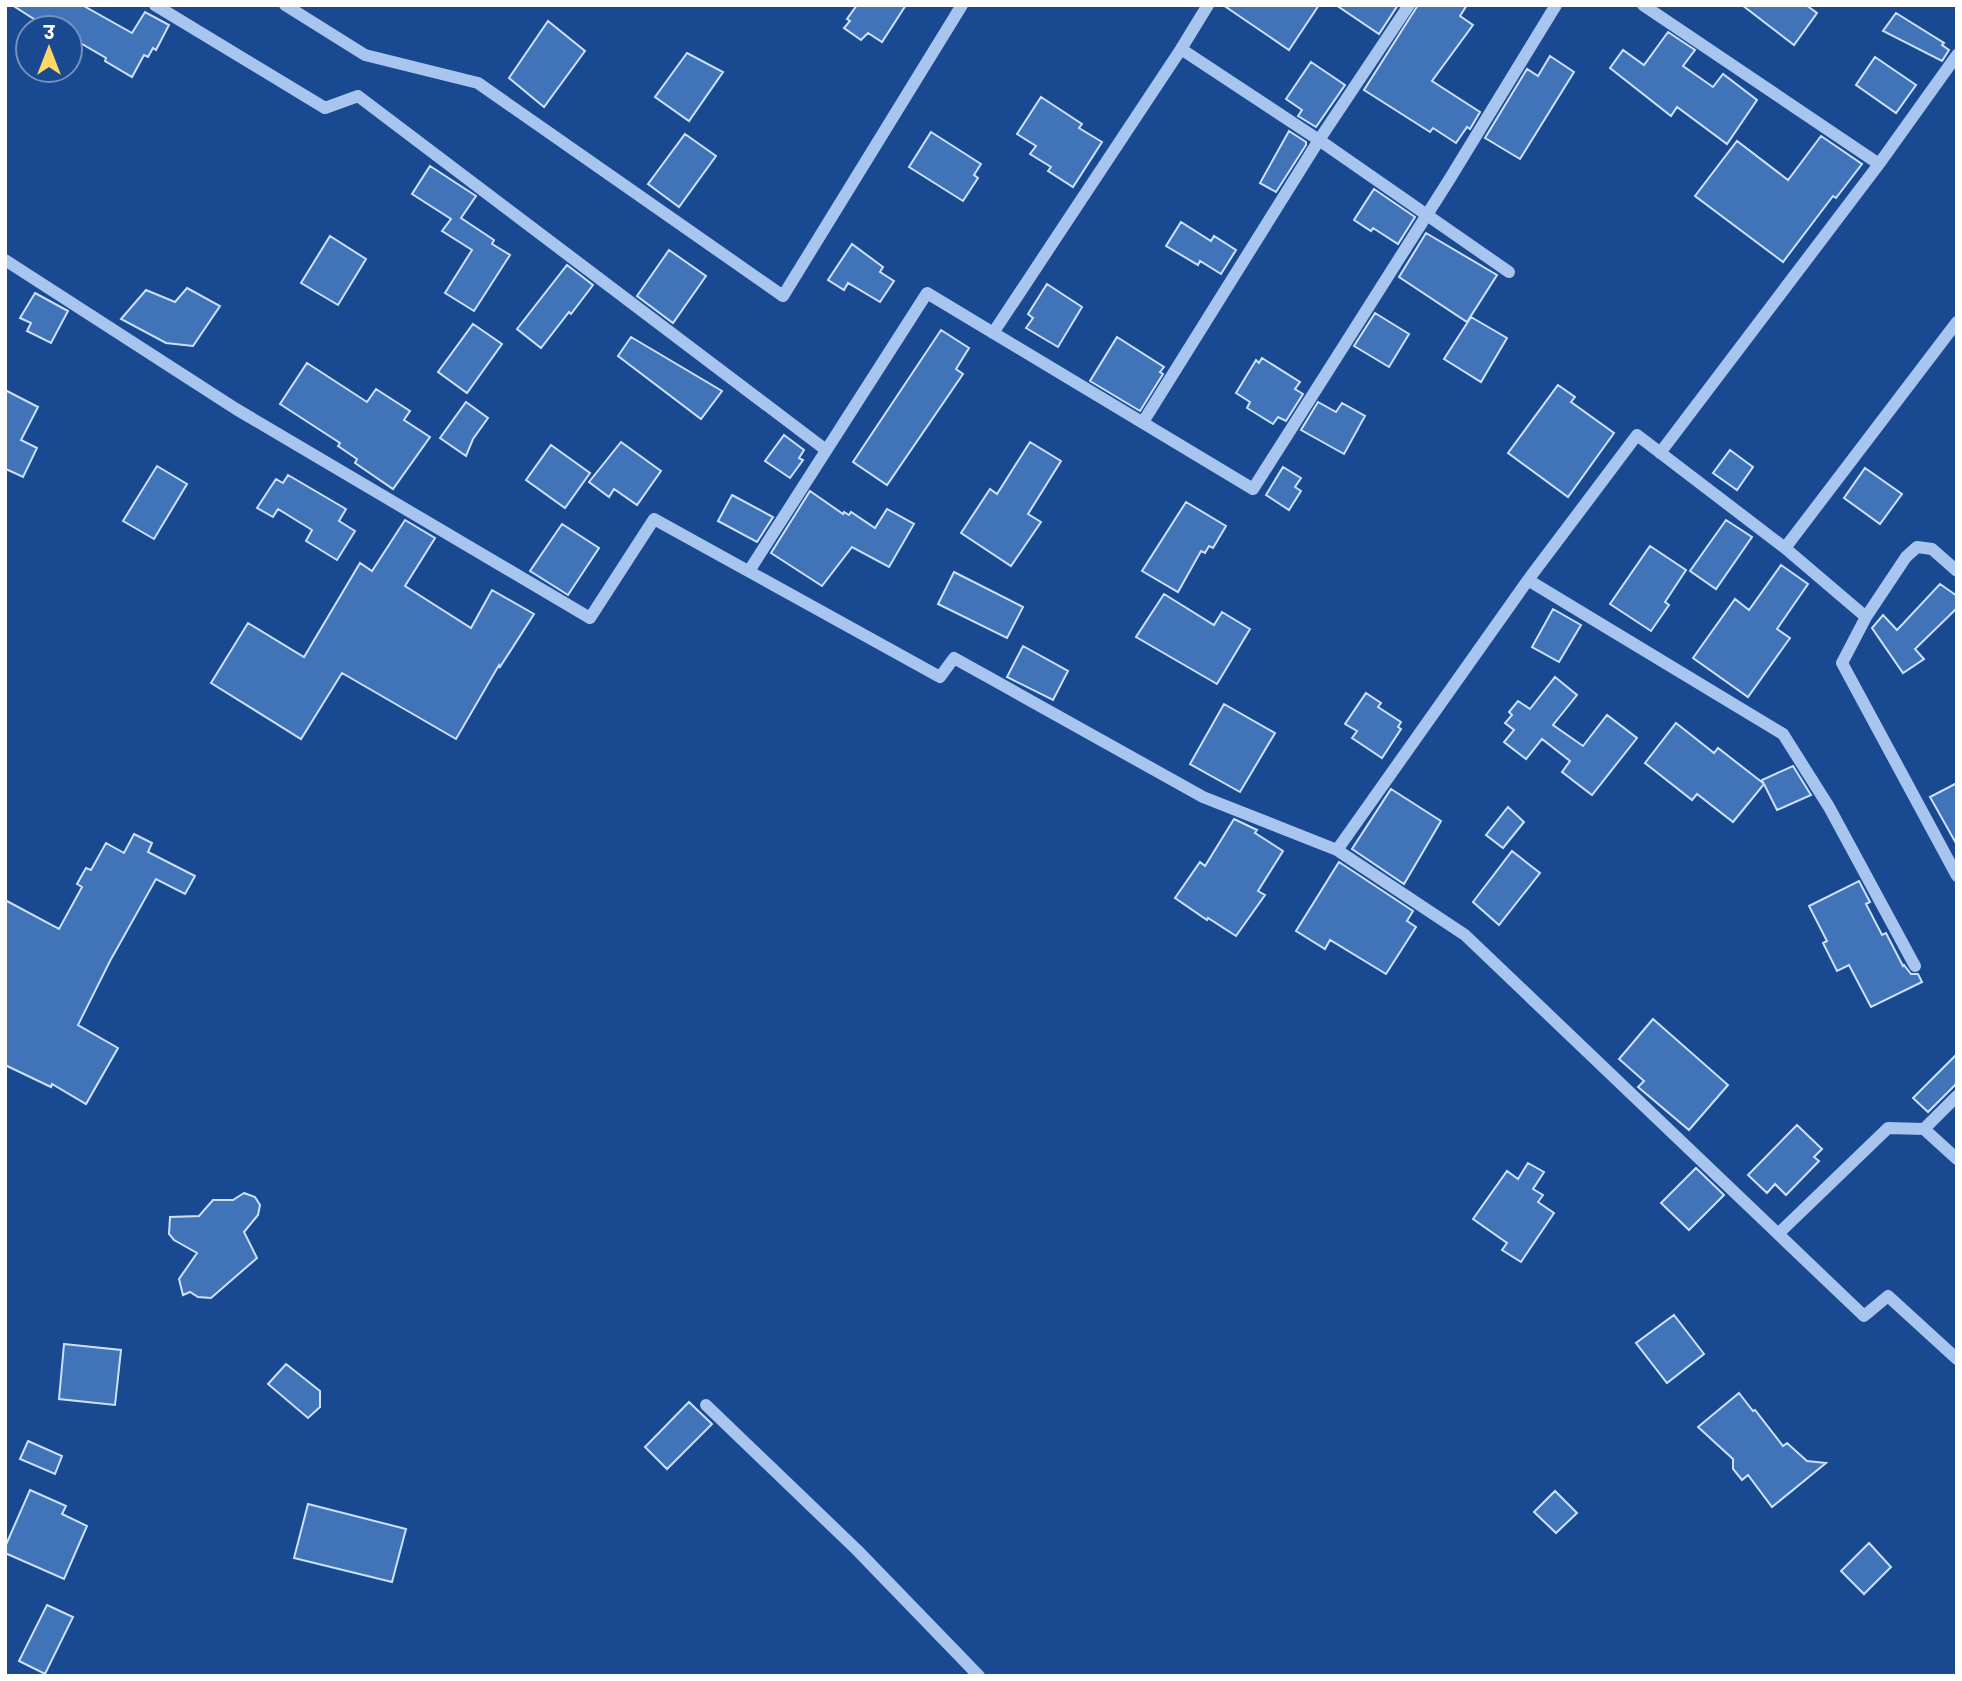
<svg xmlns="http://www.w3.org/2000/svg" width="1962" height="1681" font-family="Poppins,'Noto Sans Devanagari',sans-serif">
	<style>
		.building { fill: #4173b9; stroke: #cde1fb; stroke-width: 2 }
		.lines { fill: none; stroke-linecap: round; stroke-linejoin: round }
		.minor { stroke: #a7c5ef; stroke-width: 12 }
	</style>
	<rect width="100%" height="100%" fill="#194991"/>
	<path class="building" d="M 12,5 L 82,5 L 132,33 L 145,12 L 169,25 L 156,50 L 153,48 L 148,57 L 144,55 L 132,77 L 105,61 L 106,58 L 70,37 L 70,28 L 48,28 Z
		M 857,5 L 906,5 L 882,42 L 868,33 L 861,40 L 844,28 L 850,21 L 847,19 Z
		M 1223,5 L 1319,5 L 1289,50 Z
		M 1336,5 L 1398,5 L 1379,34 Z
		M 1418,5 L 1467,5 L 1460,16 L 1473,25 L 1432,81 L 1480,112 L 1470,129 L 1467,127 L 1456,143 L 1433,128 L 1430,132 L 1364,90 Z
		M 1742,5 L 1806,5 L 1817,13 L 1794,45 Z
		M 1896,13 L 1944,43 L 1942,45 L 1949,50 L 1942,61 L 1883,31 Z
		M 548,21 L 585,51 L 544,107 L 509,78 Z
		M 1668,32 L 1695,50 L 1683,66 L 1713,87 L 1723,74 L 1757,100 L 1727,144 L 1677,107 L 1671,116 L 1610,68 L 1623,50 L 1644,65 Z
		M 687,53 L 723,72 L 689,121 L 655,97 Z
		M 1550,56 L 1574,72 L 1520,159 L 1485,138 L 1527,69 L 1538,76 Z
		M 1875,57 L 1916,85 L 1896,113 L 1856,85 Z
		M 1311,62 L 1345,85 L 1316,127 L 1298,116 L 1302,110 L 1286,99 Z
		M 1041,97 L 1082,124 L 1079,128 L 1102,142 L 1073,187 L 1048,171 L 1051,167 L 1030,154 L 1036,146 L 1017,134 Z
		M 1289,131 L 1306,142 L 1306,145 L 1276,192 L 1260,183 Z
		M 931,132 L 981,164 L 974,175 L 978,178 L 963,201 L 909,167 Z
		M 685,134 L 716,156 L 679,207 L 648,184 Z
		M 1821,136 L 1862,164 L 1836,198 L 1833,196 L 1783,262 L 1695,196 L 1737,141 L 1788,180 Z
		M 430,166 L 476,196 L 461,218 L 494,240 L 492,244 L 510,255 L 474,311 L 445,293 L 472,250 L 442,231 L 451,219 L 412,194 Z
		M 1374,189 L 1415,217 L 1398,244 L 1373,228 L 1371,231 L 1354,220 Z
		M 1181,222 L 1211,241 L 1214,236 L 1236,250 L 1221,274 L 1200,261 L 1198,265 L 1166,246 Z
		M 1426,233 L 1497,275 L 1467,322 L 1399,277 Z
		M 330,236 L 366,259 L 338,305 L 301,283 Z
		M 852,244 L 883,267 L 880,272 L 894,281 L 880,302 L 848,283 L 844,290 L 828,280 Z
		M 669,250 L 706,276 L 673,323 L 637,296 Z
		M 567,265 L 593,285 L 571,314 L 569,312 L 541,348 L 517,329 Z
		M 1047,284 L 1082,307 L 1058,347 L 1026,328 L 1033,318 L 1028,314 Z
		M 187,288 L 220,306 L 193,346 L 166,343 L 121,319 L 146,290 L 175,302 Z
		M 35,293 L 68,311 L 51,343 L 27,331 L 31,323 L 20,318 Z
		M 1375,313 L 1409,334 L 1389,367 L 1354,346 Z
		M 1471,317 L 1507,338 L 1481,382 L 1444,359 Z
		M 473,324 L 502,344 L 467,393 L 438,372 Z
		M 941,330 L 969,348 L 956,369 L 963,374 L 887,485 L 853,462 Z
		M 631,337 L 722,391 L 701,419 L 618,356 Z
		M 1117,337 L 1164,367 L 1160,372 L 1163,374 L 1140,411 L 1090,381 Z
		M 1262,358 L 1300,382 L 1295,389 L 1303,394 L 1286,421 L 1278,417 L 1273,424 L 1247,408 L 1250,402 L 1236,393 L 1256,360 L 1259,363 Z
		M 307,363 L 367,402 L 376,389 L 410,411 L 404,420 L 430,437 L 393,489 L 355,463 L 357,459 L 338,446 L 340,443 L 280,404 Z
		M 1558,385 L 1575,397 L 1571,402 L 1614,433 L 1568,497 L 1508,453 Z
		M 5,390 L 38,407 L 21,440 L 37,448 L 23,477 L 6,469 L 5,470 Z
		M 466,402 L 488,418 L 473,439 L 466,456 L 440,438 Z
		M 1318,402 L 1336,412 L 1342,403 L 1365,416 L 1344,454 L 1301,430 Z
		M 784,435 L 804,450 L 799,458 L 803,460 L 790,478 L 765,461 Z
		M 621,442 L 661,471 L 637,505 L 614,489 L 609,497 L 589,482 Z
		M 1030,442 L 1061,461 L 1028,514 L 1041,522 L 1011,566 L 961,533 L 990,489 L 997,494 Z
		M 551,445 L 590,473 L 565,508 L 526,480 Z
		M 1730,450 L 1753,467 L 1737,490 L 1713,473 Z
		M 157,466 L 187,484 L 154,539 L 123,521 Z
		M 1283,467 L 1301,478 L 1295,487 L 1301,491 L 1289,510 L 1266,495 Z
		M 1865,468 L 1902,494 L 1880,524 L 1844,498 Z
		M 288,475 L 346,509 L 339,521 L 355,531 L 337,560 L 306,541 L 312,530 L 278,509 L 273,517 L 257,508 L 276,479 L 283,483 Z
		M 810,491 L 843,514 L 844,512 L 849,515 L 851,512 L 875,528 L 887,509 L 914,524 L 889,567 L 852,547 L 822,586 L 771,553 Z
		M 732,495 L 773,517 L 757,542 L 718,521 Z
		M 1186,502 L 1226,526 L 1213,548 L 1209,546 L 1205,553 L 1201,551 L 1178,592 L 1142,571 Z
		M 405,520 L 435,538 L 405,586 L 471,628 L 492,590 L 534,614 L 500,667 L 499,665 L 456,739 L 342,673 L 301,739 L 211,683 L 248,623 L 304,657 L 360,563 L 372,571 Z
		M 1726,520 L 1752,537 L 1716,589 L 1690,571 Z
		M 562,524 L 599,548 L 568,595 L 530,571 Z
		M 1650,546 L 1686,570 L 1665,602 L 1669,605 L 1651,631 L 1610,604 Z
		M 1781,565 L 1808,584 L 1777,629 L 1790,638 L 1748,697 L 1693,658 L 1735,599 L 1749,610 Z
		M 954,572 L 1023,607 L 1007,638 L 938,604 Z
		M 1940,584 L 1957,596 L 1957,608 L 1915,649 L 1924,659 L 1903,673 L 1872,628 L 1883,615 L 1897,630 Z
		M 1164,594 L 1214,625 L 1222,612 L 1250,629 L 1217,684 L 1136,637 Z
		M 1553,609 L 1581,625 L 1559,662 L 1532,647 Z
		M 1023,646 L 1068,671 L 1053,700 L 1007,677 Z
		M 1555,677 L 1577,695 L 1553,725 L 1583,746 L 1607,715 L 1637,738 L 1592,795 L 1562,772 L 1570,761 L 1542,739 L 1526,759 L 1504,742 L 1514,730 L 1505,723 L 1512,715 L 1509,712 L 1518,701 L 1530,709 Z
		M 1366,693 L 1381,703 L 1378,707 L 1401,722 L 1398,727 L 1401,729 L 1382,758 L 1352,738 L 1357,731 L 1345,724 Z
		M 1224,704 L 1275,733 L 1240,792 L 1190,764 Z
		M 1676,723 L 1714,753 L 1718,748 L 1763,783 L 1762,780 L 1793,766 L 1811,795 L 1777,810 L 1764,784 L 1733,822 L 1697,794 L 1692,800 L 1645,763 Z
		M 1957,783 L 1957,845 L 1930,797 Z
		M 1391,789 L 1441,821 L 1404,884 L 1352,849 Z
		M 1508,807 L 1524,822 L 1503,848 L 1486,835 Z
		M 1234,819 L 1257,830 L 1255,833 L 1283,851 L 1258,891 L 1265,895 L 1236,936 L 1208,918 L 1207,920 L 1175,898 L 1200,862 L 1205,866 Z
		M 134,834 L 152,843 L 148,852 L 195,876 L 185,894 L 156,879 L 110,961 L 78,1025 L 118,1048 L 86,1104 L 52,1084 L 51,1087 L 5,1065 L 5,900 L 59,929 L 82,887 L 77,884 L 86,868 L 91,870 L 106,843 L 124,853 Z
		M 1512,851 L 1540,873 L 1499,925 L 1473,902 Z
		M 1339,862 L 1413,911 L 1407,921 L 1416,927 L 1386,974 L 1330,940 L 1325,949 L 1296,931 Z
		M 1859,881 L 1870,902 L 1866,904 L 1882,935 L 1886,933 L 1903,966 L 1904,965 L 1911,974 L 1918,974 L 1922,982 L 1871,1007 L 1849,965 L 1837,971 L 1823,943 L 1827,941 L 1809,906 Z
		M 1653,1019 L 1728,1085 L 1689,1130 L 1638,1087 L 1644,1081 L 1619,1059 Z
		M 1957,1054 L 1957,1083 L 1928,1112 L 1913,1098 Z
		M 1797,1125 L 1822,1149 L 1814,1157 L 1819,1161 L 1786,1195 L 1775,1184 L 1767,1193 L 1748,1175 Z
		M 1528,1163 L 1544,1172 L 1533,1189 L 1543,1195 L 1538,1202 L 1554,1213 L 1521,1262 L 1502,1250 L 1507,1243 L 1473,1219 L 1507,1171 L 1518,1179 Z
		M 1696,1168 L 1724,1195 L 1689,1230 L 1661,1203 Z
		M 244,1193 L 255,1197 L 260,1205 L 258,1215 L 244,1232 L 257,1258 L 211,1298 L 198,1297 L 190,1292 L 183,1295 L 179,1279 L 197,1253 L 174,1240 L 169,1234 L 170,1217 L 199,1216 L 213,1200 L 233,1200 Z
		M 1674,1315 L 1704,1354 L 1667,1383 L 1636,1343 Z
		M 64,1344 L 121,1350 L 115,1405 L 59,1399 Z
		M 286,1364 L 320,1391 L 320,1407 L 308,1418 L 268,1384 Z
		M 1739,1393 L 1753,1411 L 1755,1410 L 1783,1446 L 1787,1443 L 1807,1461 L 1826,1463 L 1772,1507 L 1748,1475 L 1742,1480 L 1733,1469 L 1733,1459 L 1698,1427 Z
		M 689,1402 L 712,1424 L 667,1469 L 645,1447 Z
		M 28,1441 L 62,1456 L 55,1474 L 20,1459 Z
		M 30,1490 L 66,1506 L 62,1514 L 87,1526 L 64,1579 L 5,1553 L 5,1547 Z
		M 1555,1491 L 1577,1513 L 1556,1533 L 1534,1512 Z
		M 308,1504 L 406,1529 L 392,1582 L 294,1558 Z
		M 1869,1543 L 1891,1567 L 1864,1594 L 1841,1571 Z
		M 47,1605 L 73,1617 L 45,1674 L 19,1661 Z"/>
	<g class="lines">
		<path class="minor" d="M 155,5 L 325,108 L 358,96 L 826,450
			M 285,5 L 365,55 L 478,83 L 783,296 L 962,5
			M 1643,5 L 1879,164
			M 1181,49 L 1319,140 L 1509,272
			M 5,260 L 236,409 L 590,618 L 654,519 L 940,677 L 954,658 L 1203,797 L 1337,850 L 1528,580 L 1637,435 L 1785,548 L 1866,617 L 1842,663 L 1957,876
			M 993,333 L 1181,49 L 1208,5
			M 1143,422 L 1319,140 L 1409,5
			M 1660,453 L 1879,164 L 1957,55
			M 1785,548 L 1957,322
			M 749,571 L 927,293 L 1253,489 L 1449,180 L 1556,5
			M 1528,580 L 1783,734 L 1829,807 L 1915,966
			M 1866,617 L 1906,557 L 1917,547 L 1932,549 L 1957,571
			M 1337,850 L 1465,935 L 1864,1316 L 1888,1296 L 1957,1359
			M 1924,1129 L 1957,1096
			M 1778,1234 L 1888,1128 L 1924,1129 L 1957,1159
			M 706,1405 L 857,1550 L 979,1676"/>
	</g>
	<rect width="1962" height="1681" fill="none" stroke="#ffffff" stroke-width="14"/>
	<g transform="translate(49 49)"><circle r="33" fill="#194991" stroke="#7592bd" stroke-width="2"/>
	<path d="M0-5L12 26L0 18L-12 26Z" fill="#ffd765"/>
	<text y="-10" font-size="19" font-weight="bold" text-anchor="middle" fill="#ffffff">उ</text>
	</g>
</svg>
